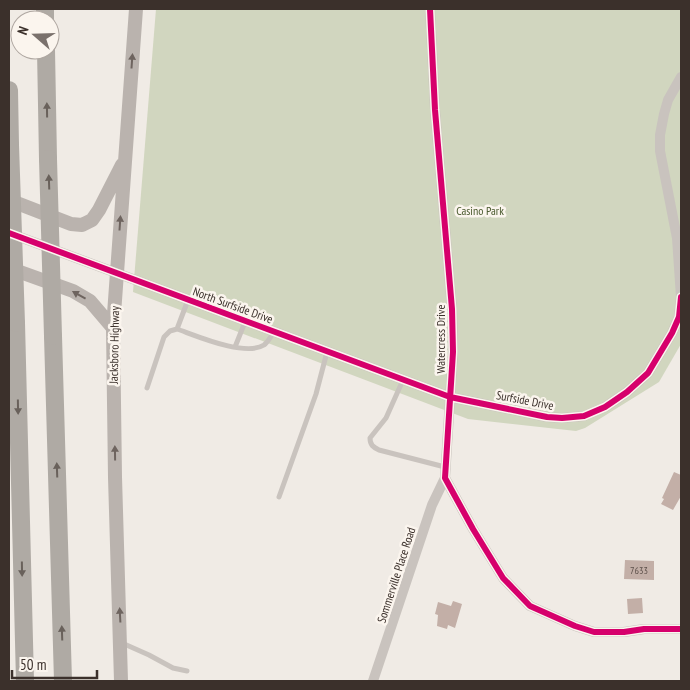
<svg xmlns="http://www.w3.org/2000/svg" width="690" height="690" font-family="'PT Sans Narrow',sans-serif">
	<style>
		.green { fill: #d1d6bf }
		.building { fill: #c3afa7 }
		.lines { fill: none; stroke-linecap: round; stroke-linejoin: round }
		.lane { stroke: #c9c3be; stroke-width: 5 }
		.street { stroke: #c9c3be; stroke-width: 10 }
		.secondary { stroke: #bab3ae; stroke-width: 14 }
		.highway { stroke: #afaaa4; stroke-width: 18 }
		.highway-bridge { stroke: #afaaa4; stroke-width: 18 }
		.cycleway-casing { stroke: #fbf5ee; stroke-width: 9 }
		.cycleway { stroke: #d6006c; stroke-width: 6 }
		.oneway { fill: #6e645f }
		.oneway2 { fill: #69615b }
		.labels { text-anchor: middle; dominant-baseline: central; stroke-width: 5; stroke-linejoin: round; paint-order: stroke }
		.number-label { font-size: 10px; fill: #5d504a }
		.park-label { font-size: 12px; fill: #4a5a2e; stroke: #fbf5ee }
		.street-label { font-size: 12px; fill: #3b302b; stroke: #fbf5ee }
	</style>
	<rect width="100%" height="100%" fill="#f0ebe5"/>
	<path class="green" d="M 156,9 L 681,9 L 681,344 L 659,382 L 585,428 L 576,431 L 468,419 L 133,292 Z"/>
	<path class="building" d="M 674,472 L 681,475 L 681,496 L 673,510 L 661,504 L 664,499 L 662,498 Z
		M 625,560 L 654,561 L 654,580 L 624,579 Z
		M 642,598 L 643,613 L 628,614 L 627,599 Z
		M 453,601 L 462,604 L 455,628 L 448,625 L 447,629 L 437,626 L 438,615 L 435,614 L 438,602 L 451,606 Z"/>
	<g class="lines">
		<path class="lane" d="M 177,329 L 188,300
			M 235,347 L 245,322
			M 403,380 L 386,418 L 370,438 C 370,445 373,447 379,450 L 445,467
			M 147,388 L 164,337 L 170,331 L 177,329 C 197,336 245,357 264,345 C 268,342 271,336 274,332
			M 279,497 L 316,394 L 327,352
			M 122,643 L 149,655 L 173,668 L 187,671"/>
		<path class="street" d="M 430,9 L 435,110 L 452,309 L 453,352 L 445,478 L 473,529 L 503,578 L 530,606 L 575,626 L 594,632 L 624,632 L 644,629 L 681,629
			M 681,77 L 668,100 L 664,114 L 660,135 L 660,151 L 677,238 L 681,297
			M 9,233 L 450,397 L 547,417 L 562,418 L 584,416 L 605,407 L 627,392 L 648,373 L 672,333 L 679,317 L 681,297
			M 373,681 L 432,505 L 445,478"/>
		<path class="secondary" d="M 9,200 L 71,224 L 82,225 L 92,220 L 99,210 L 122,165
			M 9,268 L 73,291 L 90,301 L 113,328
			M 121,681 L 115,477 L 113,328 L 136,9"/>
		<path class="highway" d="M 45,9 L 45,20
			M 46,50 L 48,159
			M 9,90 L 10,145
			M 16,323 L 25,681
			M 53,336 L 63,681"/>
		<path class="highway-bridge" d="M 10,145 L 16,323
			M 48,159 L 53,336"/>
		<defs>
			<path id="cycleway" d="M 430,9 L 435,110 L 452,309 L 453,352 L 445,478 L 473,529 L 503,578 L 530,606 L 575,626 L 594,632 L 624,632 L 644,629 L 681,629
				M 9,233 L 450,397 L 547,417 L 562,418 L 584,416 L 605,407 L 627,392 L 648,373 L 672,333 L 679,317 L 681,297"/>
		</defs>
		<use href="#cycleway" class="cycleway-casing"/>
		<use href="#cycleway" class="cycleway"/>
	</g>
	<defs><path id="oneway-solid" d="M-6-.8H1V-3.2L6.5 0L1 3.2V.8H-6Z" transform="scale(1.25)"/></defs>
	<g class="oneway">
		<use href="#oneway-solid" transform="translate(132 61) rotate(-86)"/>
		<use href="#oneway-solid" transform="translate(120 223) rotate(-86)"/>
		<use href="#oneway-solid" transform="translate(79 295) rotate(-151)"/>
		<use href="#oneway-solid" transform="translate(115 453) rotate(-91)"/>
		<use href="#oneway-solid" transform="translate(120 615) rotate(-93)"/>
	</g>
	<g class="oneway2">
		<use href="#oneway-solid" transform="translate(47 110) rotate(-91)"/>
		<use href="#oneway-solid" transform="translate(49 182) rotate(-92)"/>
		<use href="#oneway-solid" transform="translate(18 407) rotate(89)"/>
		<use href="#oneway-solid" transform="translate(57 470) rotate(-92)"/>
		<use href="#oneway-solid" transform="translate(22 569) rotate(89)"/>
		<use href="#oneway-solid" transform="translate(62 633) rotate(-92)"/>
	</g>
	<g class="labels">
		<g class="number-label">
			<text x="639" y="570">7633</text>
		</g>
		<g class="park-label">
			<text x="480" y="210">Casino Park</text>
		</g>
		<g class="street-label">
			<text transform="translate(233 305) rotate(20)">North Surfside Drive</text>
			<text transform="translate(440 339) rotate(-90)">Watercress Drive</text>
			<text transform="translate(114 345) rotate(-89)">Jacksboro Highway</text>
			<text transform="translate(525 400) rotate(11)">Surfside Drive</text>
			<text transform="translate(396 575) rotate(-72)">Sommerville Place Road</text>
		</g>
	</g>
	<rect width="690" height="690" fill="none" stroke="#3b302b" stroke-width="20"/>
	<g transform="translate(35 35) rotate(290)"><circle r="24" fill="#fbf5ee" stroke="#aea6a0"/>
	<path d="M0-4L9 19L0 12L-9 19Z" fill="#7a716c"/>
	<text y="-8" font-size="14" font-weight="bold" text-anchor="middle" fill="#3b302b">N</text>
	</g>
	<path d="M12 670v8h85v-8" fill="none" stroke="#3b302b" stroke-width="2.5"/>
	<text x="20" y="670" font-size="15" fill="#3b302b" stroke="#fbf5ee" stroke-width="4" paint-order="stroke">50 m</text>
</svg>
